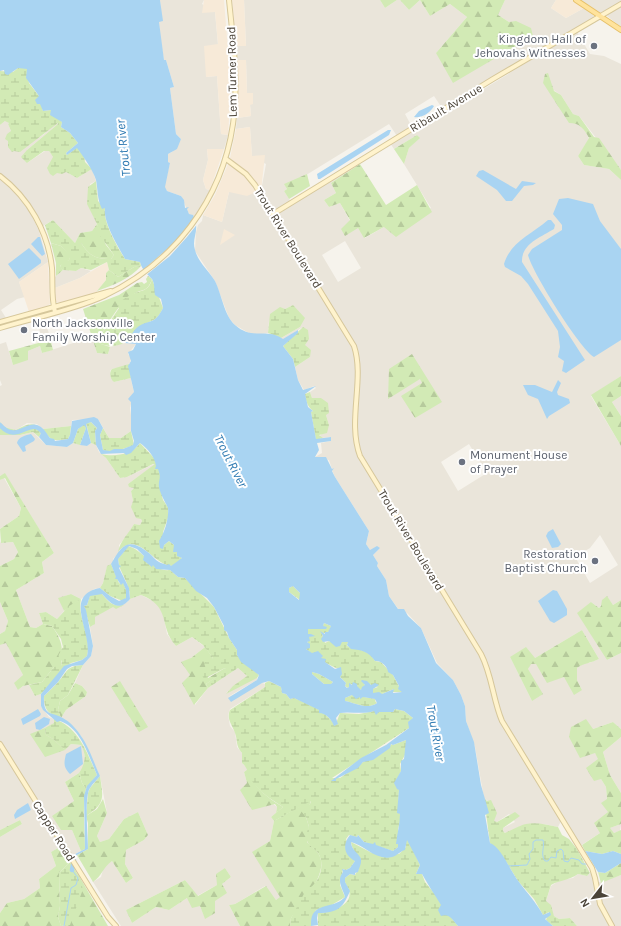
<svg xmlns="http://www.w3.org/2000/svg" width="621" height="926" viewBox="0 0 621 926" font-family="Karla,sans-serif">
<defs>
<pattern id="forest-firs" width="22" height="20" patternUnits="userSpaceOnUse"><rect width="22" height="20" fill="#d2eab5"/><path d="M5 1l3.5 6h-7zM16 11l3.5 6h-7z" fill="#b6ca9c"/></pattern>
<pattern id="wetland-marsh" width="20" height="14" patternUnits="userSpaceOnUse"><rect width="20" height="14" fill="#d2eab5"/><path d="M1 5h8M5 5V1M11 12h8M15 12V8" fill="none" stroke="#b6ca9c"/></pattern>
</defs>
<rect width="100%" height="100%" fill="#f6f3ec"/>
<!-- residential -->
<path fill="#eae5da" fill-rule="evenodd" d="M 160,0 L 204,0 L 202,4 L 215,12 L 218,45 L 206,77 L 217,76 L 221,134 L 228,135 L 224,149 L 207,149 L 208,160 L 203,180 L 206,189 L 210,190 L 205,202 L 194,217 L 189,214 L 181,196 L 167,191 L 164,187 L 170,163 L 168,162 L 168,154 L 172,152 L 181,139 L 176,134 L 170,88 L 174,87 L 166,60 L 164,60 L 160,38 L 159,21 L 162,21 Z
M 244,0 L 380,0 L 385,8 L 397,0 L 400,0 L 409,10 L 420,0 L 430,16 L 450,4 L 467,17 L 436,53 L 509,22 L 498,15 L 505,0 L 556,0 L 551,8 L 566,18 L 584,8 L 594,16 L 592,19 L 442,108 L 434,96 L 405,114 L 412,127 L 397,136 L 389,124 L 298,180 L 285,184 L 287,189 L 284,191 L 291,202 L 274,210 L 261,191 L 266,164 L 252,157 L 250,127 L 236,129 L 237,118 L 251,116 L 250,104 L 253,104 L 247,93 L 246,60 L 236,60 L 236,46 L 246,46 Z
M 580,0 L 621,0 L 621,3 L 600,13 Z
M 621,6 L 621,27 L 607,16 L 609,13 Z
M 577,32 L 590,54 L 604,56 L 621,64 L 621,170 L 579,116 L 573,114 L 561,95 L 543,83 L 577,123 L 585,130 L 589,139 L 578,156 L 584,165 L 609,169 L 621,180 L 621,376 L 591,396 L 621,446 L 621,600 L 613,605 L 607,597 L 599,608 L 591,602 L 607,660 L 621,653 L 621,729 L 613,722 L 593,729 L 595,753 L 599,759 L 601,779 L 606,787 L 608,812 L 600,833 L 580,846 L 507,727 L 500,711 L 489,669 L 362,456 L 356,433 L 358,353 L 277,214 L 358,162 L 360,164 L 331,183 L 336,193 L 324,200 L 329,207 L 340,203 L 350,221 L 358,228 L 365,238 L 384,227 L 431,208 L 404,164 L 409,148 L 419,138 L 417,135 L 394,149 L 390,143 L 441,115 ZM 345,241 L 361,268 L 338,282 L 322,255 ZM 469,444 L 487,473 L 458,491 L 441,462 ZM 600,535 L 618,565 L 590,583 L 575,557 L 590,548 ZM 582,630 L 599,659 L 589,663 L 584,663 L 577,668 L 577,680 L 582,690 L 564,677 L 536,664 L 530,664 L 528,669 L 532,701 L 510,657 L 535,658 Z
M 5,121 L 8,121 L 9,123 L 8,124 L 11,131 L 8,141 L 14,151 L 43,135 L 56,123 L 58,124 L 27,150 L 27,163 L 45,151 L 49,151 L 53,157 L 58,173 L 66,172 L 77,178 L 92,169 L 96,181 L 90,184 L 93,215 L 97,224 L 92,231 L 80,233 L 75,243 L 53,220 L 43,226 L 22,194 L 0,173 L 0,125 Z
M 0,179 L 16,194 L 30,212 L 39,231 L 48,262 L 19,282 L 25,297 L 17,299 L 1,310 L 6,318 L 0,320 Z
M 258,191 L 352,346 L 356,363 L 354,435 L 357,451 L 478,652 L 485,668 L 496,710 L 561,821 L 558,827 L 544,824 L 540,825 L 527,824 L 506,833 L 502,831 L 503,828 L 515,822 L 509,814 L 497,822 L 493,821 L 496,813 L 493,805 L 484,798 L 475,747 L 466,721 L 465,706 L 461,695 L 453,680 L 437,663 L 421,628 L 407,613 L 399,610 L 389,596 L 386,580 L 377,566 L 378,563 L 373,555 L 380,548 L 370,550 L 366,544 L 369,531 L 335,477 L 332,470 L 334,468 L 332,469 L 329,460 L 315,457 L 322,453 L 321,443 L 331,441 L 331,437 L 323,438 L 319,437 L 329,425 L 321,398 L 312,398 L 310,392 L 316,388 L 314,386 L 304,390 L 298,380 L 295,367 L 310,357 L 304,345 L 306,341 L 303,327 L 283,340 L 281,338 L 300,327 L 293,305 L 285,309 L 278,309 L 269,321 L 268,333 L 255,335 L 247,332 L 235,325 L 229,318 L 215,281 L 195,251 L 196,232 L 198,225 L 202,221 L 203,215 L 222,222 L 229,192 Z
M 81,268 L 91,271 L 80,278 L 55,288 L 55,277 L 63,270 L 76,271 Z
M 44,317 L 49,334 L 41,336 L 37,319 Z
M 92,337 L 97,353 L 108,354 L 110,347 L 125,343 L 136,344 L 128,354 L 131,358 L 130,363 L 124,367 L 112,369 L 110,371 L 114,382 L 131,378 L 132,384 L 134,392 L 130,408 L 132,422 L 131,431 L 121,438 L 109,438 L 98,419 L 72,420 L 71,426 L 43,429 L 37,424 L 27,423 L 16,430 L 4,427 L 0,422 L 0,386 L 2,385 L 0,380 L 0,344 L 6,342 L 13,365 L 28,351 L 40,346 L 42,353 Z
M 621,396 L 621,416 L 612,402 Z
M 33,432 L 46,445 L 67,447 L 73,443 L 87,446 L 91,443 L 96,445 L 99,452 L 106,458 L 120,478 L 127,477 L 154,464 L 156,464 L 128,484 L 134,488 L 131,491 L 133,501 L 142,521 L 140,525 L 134,524 L 129,533 L 119,545 L 119,553 L 113,559 L 113,563 L 107,567 L 103,583 L 100,588 L 94,589 L 81,599 L 71,594 L 59,598 L 64,611 L 57,619 L 46,612 L 39,613 L 43,624 L 36,628 L 30,627 L 16,590 L 44,573 L 42,562 L 54,553 L 5,474 L 0,476 L 0,435 L 20,435 Z
M 4,478 L 21,508 L 19,516 L 0,529 L 0,480 Z
M 0,541 L 1,543 L 13,542 L 18,552 L 14,559 L 0,566 Z
M 141,595 L 157,603 L 163,613 L 167,634 L 176,646 L 192,637 L 205,647 L 191,658 L 190,675 L 195,705 L 208,688 L 238,668 L 247,676 L 226,693 L 255,678 L 257,678 L 257,680 L 228,697 L 262,683 L 265,684 L 265,687 L 230,709 L 228,715 L 230,726 L 235,732 L 237,747 L 242,753 L 242,763 L 248,769 L 244,772 L 247,783 L 277,807 L 276,813 L 271,817 L 274,821 L 270,841 L 253,852 L 281,897 L 276,900 L 265,886 L 235,904 L 229,905 L 240,926 L 121,926 L 93,882 L 101,877 L 104,866 L 112,861 L 126,883 L 133,878 L 125,864 L 126,850 L 144,840 L 148,835 L 138,812 L 124,819 L 109,839 L 100,842 L 97,836 L 107,813 L 100,776 L 81,736 L 61,718 L 66,710 L 86,696 L 87,692 L 82,686 L 75,683 L 83,665 L 91,656 L 93,646 L 90,627 L 95,624 L 95,617 L 108,608 L 127,602 L 130,599 ZM 225,868 L 231,877 L 222,884 L 205,918 L 200,906 L 187,898 L 169,910 L 156,907 L 132,923 L 126,910 L 185,880 L 197,896 L 217,885 Z
M 0,602 L 8,621 L 5,631 L 0,634 Z
M 6,642 L 23,675 L 18,690 L 23,686 L 29,685 L 35,696 L 41,694 L 41,706 L 49,717 L 54,719 L 65,750 L 71,744 L 81,745 L 84,749 L 85,764 L 79,773 L 65,782 L 74,801 L 72,830 L 81,851 L 75,854 L 70,855 L 0,741 L 0,645 Z
M 621,737 L 621,793 L 610,775 L 603,752 Z
M 0,747 L 62,846 L 51,852 L 56,866 L 39,879 L 40,888 L 24,899 L 7,903 L 0,913 L 0,837 L 22,824 L 20,820 L 0,830 Z
M 621,824 L 620,831 L 614,833 L 610,830 L 610,828 Z
M 592,872 L 598,904 L 611,926 L 577,926 L 570,918 L 559,919 L 554,916 L 546,901 L 551,886 L 560,880 L 573,878 L 578,874 L 587,876 Z
M 621,875 L 621,926 L 614,926 L 602,907 L 597,883 Z"/>
<!-- commercial -->
<path fill="#f7ead8" d="M 204,0 L 224,0 L 231,89 L 228,135 L 221,134 L 217,76 L 206,77 L 204,46 L 218,44 L 215,12 L 202,13 Z
M 232,0 L 244,0 L 246,46 L 236,46 Z
M 556,0 L 572,0 L 584,8 L 566,18 L 551,8 Z
M 236,60 L 246,60 L 247,93 L 253,93 L 253,104 L 250,105 L 251,116 L 237,118 Z
M 250,127 L 252,156 L 265,155 L 261,191 L 248,174 L 230,158 L 236,129 Z
M 207,149 L 224,149 L 210,190 L 206,189 L 203,180 L 208,160 Z
M 228,164 L 244,173 L 258,191 L 247,196 L 229,192 L 222,222 L 203,215 L 215,195 Z
M 224,229 L 235,235 L 220,245 Z
M 48,262 L 50,304 L 47,306 L 29,312 L 19,282 Z
M 107,262 L 109,270 L 106,273 L 106,280 L 95,294 L 60,303 L 56,302 L 55,288 L 80,278 Z"/>
<!-- forest -->
<path fill="url(#forest-firs)" d="M 380,0 L 397,0 L 385,8 Z
M 400,0 L 420,0 L 409,10 Z
M 420,0 L 505,0 L 498,15 L 509,22 L 516,21 L 531,28 L 533,36 L 453,83 L 436,53 L 467,17 L 450,4 L 430,16 Z
M 548,73 L 554,91 L 561,95 L 573,114 L 579,116 L 594,137 L 599,138 L 621,170 L 621,180 L 609,169 L 584,165 L 578,156 L 589,138 C 584,129 580,123 569,123 L 543,83 L 545,74 Z
M 417,135 L 420,138 L 409,148 L 404,164 L 394,149 Z
M 360,164 L 386,205 L 417,185 L 432,212 L 396,237 L 384,227 L 364,238 L 358,228 L 345,236 L 341,229 L 350,220 L 340,203 L 329,207 L 324,200 L 336,193 L 331,183 Z
M 307,174 L 310,186 L 289,199 L 284,191 L 287,189 L 284,184 Z
M 97,224 L 106,245 L 114,255 L 111,259 C 95,259 90,256 81,243 L 75,243 L 80,233 L 92,231 Z
M 51,243 L 61,246 L 71,255 L 69,260 L 60,266 L 63,270 L 56,276 L 56,263 Z
M 141,266 C 130,279 113,285 97,291 L 106,280 L 106,273 L 109,270 L 118,277 L 134,267 Z
M 148,276 L 152,279 C 147,293 143,288 134,294 C 118,303 109,323 99,338 L 101,344 L 110,347 L 108,354 L 97,353 L 83,309 L 119,295 L 137,283 L 142,282 L 144,284 L 147,282 L 146,279 Z
M 49,334 L 53,350 L 42,353 L 40,346 L 28,351 L 28,360 L 13,365 L 9,351 L 42,342 L 41,336 Z
M 412,354 L 442,402 L 415,418 L 401,396 L 422,383 L 420,379 L 388,399 L 389,369 Z
M 621,376 L 621,396 L 612,402 L 621,416 L 621,446 L 591,395 Z
M 5,473 L 54,553 L 42,562 L 44,573 L 16,590 L 30,627 L 36,628 L 43,624 L 52,626 C 63,642 63,648 61,667 L 54,667 L 42,682 L 23,686 L 18,690 L 14,683 L 23,675 L 6,643 L 0,645 L 0,634 L 5,631 L 8,621 L 0,602 L 0,566 L 14,559 L 18,552 L 13,542 L 1,543 L 0,529 L 19,516 L 21,508 L 5,478 L 0,480 L 0,476 Z
M 71,594 L 81,599 L 64,611 L 58,598 Z
M 607,596 L 613,605 L 621,600 L 621,653 L 607,660 L 577,613 L 591,602 L 599,608 L 601,606 L 602,600 Z
M 582,630 L 599,659 C 591,663 584,663 577,668 L 577,680 L 582,690 L 574,695 L 564,677 L 547,683 L 536,664 L 531,664 L 528,669 L 543,694 L 532,701 L 510,657 L 526,647 L 535,658 Z
M 205,647 L 213,658 L 206,669 L 208,678 L 225,668 L 227,670 L 206,684 L 208,688 L 194,705 L 182,683 L 190,675 L 181,662 L 191,658 Z
M 120,681 L 148,727 L 139,732 L 111,687 Z
M 75,683 L 82,686 L 87,692 L 86,696 L 66,710 L 61,718 L 58,710 L 60,701 L 68,695 Z
M 586,719 L 593,729 L 613,722 L 621,729 L 621,737 L 603,752 L 610,775 L 621,793 L 621,824 L 610,828 L 614,833 L 621,830 L 621,854 L 613,851 L 602,854 L 585,851 L 582,845 L 600,833 L 594,823 L 608,812 L 601,803 L 607,799 L 606,787 L 601,779 L 594,781 L 586,768 L 598,759 L 595,753 L 580,758 L 569,737 L 571,727 Z
M 45,728 L 46,735 L 53,739 L 65,750 L 45,757 L 30,734 Z
M 248,769 C 252,787 268,798 283,807 L 276,813 L 277,807 L 275,804 L 252,810 L 240,790 L 247,783 L 244,772 Z
M 79,773 L 82,783 L 86,789 C 82,807 85,830 85,849 L 81,851 L 72,830 L 61,830 L 52,816 L 74,801 L 65,782 Z
M 103,799 L 107,813 L 97,836 L 100,842 L 109,839 L 124,819 L 138,812 L 148,835 L 144,840 L 126,850 L 125,864 L 133,878 L 126,883 L 112,861 C 103,867 102,876 93,882 L 77,855 L 88,849 L 88,823 L 86,816 L 97,809 Z
M 311,800 L 306,817 L 309,827 L 307,842 C 310,845 315,849 318,853 C 331,872 302,902 291,918 L 290,926 L 240,926 L 229,905 L 235,904 L 266,886 L 276,900 L 280,897 L 252,852 L 270,841 L 274,821 Z
M 20,820 L 22,824 L 0,837 L 0,830 Z
M 58,848 L 70,862 L 59,873 L 60,906 L 58,917 L 61,926 L 0,926 L 0,913 L 7,903 L 24,899 L 40,888 L 39,879 L 56,866 L 51,852 Z
M 621,863 L 621,875 L 601,883 L 598,872 L 605,873 Z
M 225,868 L 231,877 L 222,884 L 227,893 L 215,901 L 215,913 L 205,919 L 200,906 L 192,908 L 187,898 L 169,910 L 156,907 L 132,923 L 126,910 L 185,880 L 198,896 L 217,885 L 216,874 Z
M 75,869 L 108,926 L 65,926 L 78,875 Z"/>
<!-- wetland -->
<path fill="url(#wetland-marsh)" d="M 18,68 L 27,68 L 29,83 L 39,96 L 43,111 L 51,110 L 62,122 L 61,127 L 70,133 L 78,143 L 66,153 L 67,155 L 77,147 L 84,155 L 85,162 L 92,169 L 77,178 L 66,172 L 62,174 L 57,173 L 53,176 L 50,174 L 47,168 L 53,157 L 49,151 L 44,151 L 27,163 L 21,157 L 27,150 L 58,124 L 58,123 L 20,152 L 14,151 L 12,152 L 8,147 L 8,141 L 5,139 L 7,134 L 11,131 L 8,124 L 9,123 L 5,121 L 0,125 L 0,71 L 13,72 Z
M 96,181 L 98,201 L 105,208 C 103,223 117,246 125,259 L 140,262 L 141,266 L 134,267 L 118,277 L 109,270 L 107,262 L 91,270 L 81,268 L 76,271 L 63,270 L 60,267 L 63,262 L 69,260 L 70,255 L 61,246 L 51,243 L 45,225 L 53,220 L 75,243 L 81,243 C 90,256 95,259 111,259 L 114,255 L 101,237 L 97,224 L 87,204 L 88,187 Z
M 152,279 L 163,308 C 156,323 153,318 143,326 C 128,339 122,351 101,344 L 99,338 L 119,308 L 118,303 C 123,300 129,295 135,293 C 144,290 149,290 152,279 Z
M 293,305 L 305,318 L 300,327 L 281,338 L 268,333 L 270,314 L 280,307 L 285,309 Z
M 303,327 L 308,330 L 309,339 L 305,345 L 311,350 L 310,357 L 295,367 L 293,359 L 283,346 Z
M 129,364 L 131,378 L 114,382 C 110,379 109,372 112,369 Z
M 310,392 L 312,398 L 321,398 L 328,403 L 329,413 L 326,415 L 329,425 L 327,433 L 319,435 L 323,438 L 316,440 L 311,412 L 313,411 C 307,406 306,401 305,394 Z
M 0,422 L 4,427 L 16,430 C 26,424 33,421 43,429 L 71,426 L 70,435 L 68,439 C 53,441 52,442 43,429 L 39,437 L 33,432 L 20,435 L 0,435 Z
M 91,422 L 97,428 L 95,431 L 96,445 L 91,443 L 86,423 Z
M 83,425 L 85,425 L 86,428 L 80,445 L 73,443 L 78,429 Z
M 103,428 L 109,438 L 121,438 L 131,431 L 134,445 C 125,448 113,454 103,450 L 100,435 Z
M 140,443 L 155,459 L 162,477 L 159,483 L 163,500 L 168,507 L 168,518 L 163,532 L 164,545 L 169,541 L 174,545 L 175,549 L 182,559 L 172,566 C 152,565 138,529 118,552 C 120,541 129,533 134,524 L 140,525 L 142,521 L 141,519 L 136,518 L 131,507 L 133,501 L 131,491 L 134,488 L 129,487 L 128,484 L 155,464 L 153,464 L 127,477 L 120,478 L 106,458 L 101,454 C 114,457 132,455 140,443 Z
M 128,546 C 145,550 151,572 170,570 L 178,577 L 185,578 L 214,607 L 229,638 L 237,650 L 237,655 L 259,675 L 257,678 L 226,694 L 233,686 L 247,676 L 238,668 L 208,688 L 206,684 L 226,670 L 225,668 L 204,679 L 202,675 L 206,669 L 204,663 L 213,658 L 203,645 L 192,637 L 176,646 C 158,626 172,607 141,595 L 130,599 C 131,584 119,573 118,559 Z
M 111,564 L 119,583 L 121,584 L 123,582 L 126,590 L 126,598 L 123,601 L 110,596 L 100,588 L 103,583 L 107,566 Z
M 293,586 L 300,593 L 300,600 L 289,592 L 289,588 Z
M 97,593 L 102,594 C 109,602 112,607 124,605 L 116,609 L 113,607 L 95,617 L 95,624 L 90,627 L 84,606 L 87,605 L 90,595 Z
M 81,599 C 77,618 92,637 87,656 L 82,660 L 71,663 L 41,694 L 35,696 L 29,685 L 42,682 L 54,667 L 61,666 L 62,661 L 58,656 L 63,647 L 61,639 L 52,626 L 43,624 L 39,613 L 46,612 L 57,619 L 69,606 Z
M 324,623 L 331,626 L 330,631 L 322,634 L 325,643 L 329,641 L 337,645 L 342,642 L 348,642 L 347,646 L 364,651 L 371,655 L 375,661 L 381,662 L 393,675 L 402,692 L 392,692 L 394,689 L 382,694 L 373,693 L 372,689 L 378,687 L 371,685 L 365,681 L 364,681 L 365,686 L 361,690 L 351,684 L 348,688 L 345,686 L 346,683 L 340,677 L 341,669 C 334,669 312,655 306,649 L 309,637 L 312,635 L 308,635 L 308,629 L 322,628 Z
M 83,665 L 68,695 L 60,701 L 58,710 L 61,718 C 48,714 44,710 44,696 C 49,691 54,687 58,682 C 68,671 66,666 83,665 Z
M 312,672 L 319,674 L 333,682 L 331,684 L 324,684 L 312,674 Z
M 269,681 L 281,687 L 282,693 L 286,694 L 290,699 L 294,698 C 309,704 327,711 335,726 L 340,713 L 359,714 L 374,711 L 393,712 L 395,709 L 404,711 L 413,718 L 409,728 L 332,778 L 340,778 L 363,762 L 381,754 L 392,744 L 393,745 L 406,740 L 406,753 L 400,764 L 401,771 L 396,782 L 399,790 L 398,812 L 400,814 L 400,822 L 398,829 L 398,847 L 393,851 L 364,842 L 358,835 L 357,837 L 349,835 L 346,839 L 355,861 L 350,868 L 346,870 L 343,869 L 340,885 L 345,897 L 330,906 L 316,910 L 312,919 L 311,926 L 290,926 L 291,918 L 306,890 C 319,885 326,865 318,853 C 315,849 309,846 307,841 C 305,836 307,831 309,827 L 306,817 L 301,811 L 310,804 L 311,801 L 274,821 L 271,817 L 283,807 C 274,801 262,794 255,785 C 248,777 249,769 242,763 L 242,753 C 235,745 238,741 235,733 C 232,724 226,719 230,710 L 265,687 L 265,683 Z
M 352,695 L 376,699 L 375,701 L 377,703 C 368,710 355,703 345,701 L 345,698 Z
M 54,719 C 79,727 87,753 97,775 L 86,789 L 82,783 L 79,773 C 85,764 87,755 81,745 L 71,744 L 65,750 L 53,739 L 46,735 L 45,728 L 54,723 Z
M 100,776 C 103,797 106,803 86,816 L 88,793 L 90,788 Z
M 484,798 L 487,801 L 491,800 L 497,813 L 494,821 L 497,822 L 515,812 L 520,816 L 503,828 L 503,831 L 505,833 C 509,831 523,824 526,824 C 536,822 548,825 558,827 L 562,835 L 569,839 L 577,849 L 590,873 L 587,876 L 578,874 C 570,880 560,880 551,885 L 546,901 L 551,905 L 554,916 L 559,919 L 570,918 L 577,926 L 553,926 L 546,920 L 549,912 L 543,915 L 534,899 L 518,881 L 507,863 L 490,843 Z
M 408,839 L 420,865 L 416,874 L 422,874 L 425,882 L 439,899 L 445,914 L 450,916 L 458,926 L 318,926 L 318,913 C 328,913 354,906 349,890 C 347,885 344,883 345,878 L 350,874 L 355,875 C 356,872 359,871 359,867 C 360,857 352,851 351,842 L 372,853 L 399,854 L 406,847 L 406,840 Z
M 70,862 L 78,875 L 83,889 L 70,925 L 61,926 L 58,917 L 60,906 L 59,873 Z"/>
<!-- water -->
<path fill="#a9d4f2" fill-rule="evenodd" d="M 0,0 L 160,0 L 163,21 L 159,22 L 164,60 L 166,60 L 174,87 L 170,88 L 176,134 L 181,139 L 177,149 L 168,154 L 168,162 L 170,163 L 165,187 L 167,191 L 181,196 L 184,200 L 185,208 L 189,207 L 187,209 L 189,214 L 193,215 C 201,231 191,237 195,250 C 198,262 209,271 215,281 C 222,295 224,315 235,325 C 253,341 266,327 283,339 L 298,330 L 298,333 L 283,346 L 293,359 L 298,380 L 303,390 L 316,386 L 305,394 L 308,407 L 313,411 L 311,412 L 316,439 L 331,437 L 331,441 L 317,443 L 319,450 L 315,457 L 326,457 L 332,469 L 334,468 L 332,471 L 335,477 L 369,531 L 366,544 L 370,550 L 377,546 L 380,548 L 373,555 L 378,563 L 377,566 L 386,580 L 389,596 L 398,609 L 404,609 L 408,616 L 421,628 L 436,663 L 453,680 L 461,695 L 465,706 L 466,721 L 474,742 L 481,785 L 489,813 L 485,815 L 490,843 C 502,848 510,871 519,882 C 527,893 536,902 543,915 L 550,912 L 551,915 L 545,919 L 553,926 L 458,926 C 453,921 450,913 441,916 L 438,910 L 441,905 C 435,895 428,885 422,874 L 416,874 L 420,865 L 407,840 L 405,850 C 400,851 397,856 392,857 C 376,861 364,845 351,842 C 351,849 357,852 360,857 C 363,861 359,868 358,872 L 355,873 L 355,875 L 350,874 L 345,878 L 345,882 L 350,891 C 343,907 339,913 318,913 L 317,918 L 318,925 L 311,926 C 310,900 332,911 345,897 C 343,889 336,881 343,872 L 342,869 L 346,870 L 350,868 L 355,861 C 344,855 342,845 350,835 L 357,837 L 358,835 L 364,842 L 373,844 L 375,842 L 376,845 L 393,851 L 398,847 L 398,844 L 396,844 C 397,834 400,824 400,814 L 397,813 L 399,790 L 397,789 L 394,783 L 401,771 L 401,761 L 404,759 L 406,740 L 393,745 L 391,744 L 390,748 L 373,760 L 363,762 L 358,768 L 336,779 L 336,781 L 331,781 L 361,758 L 386,745 L 409,728 L 408,722 L 413,718 L 404,711 L 395,709 L 393,712 L 379,712 L 376,715 L 374,711 C 362,715 350,711 340,713 L 336,718 L 338,724 L 334,726 C 332,720 326,713 319,713 L 319,710 L 294,698 L 290,699 L 286,694 L 282,693 L 281,687 L 269,681 L 262,683 L 231,702 L 228,698 L 257,680 L 259,675 L 241,662 L 237,655 L 237,650 L 229,638 L 227,632 L 224,630 L 224,626 L 214,607 L 207,598 L 196,591 L 185,578 L 178,577 L 170,570 L 156,569 L 153,565 L 152,567 L 143,560 L 144,556 L 137,549 L 129,546 L 118,559 L 119,565 L 121,566 L 119,568 L 129,588 L 130,599 C 119,612 111,604 102,594 L 90,596 L 87,605 L 84,606 L 86,610 L 93,646 L 91,656 L 83,665 L 72,666 L 67,669 L 58,682 L 44,696 C 43,719 53,710 66,720 C 71,723 78,731 81,736 C 89,747 94,763 100,776 C 97,780 93,783 90,788 C 84,796 88,837 88,849 L 77,855 L 74,859 L 73,857 L 75,854 L 85,849 L 84,796 L 87,786 L 97,775 C 89,757 81,728 60,721 L 57,722 L 43,710 L 41,706 L 41,694 L 64,666 L 82,660 L 87,656 C 93,633 62,595 100,588 L 110,596 L 119,601 L 126,598 L 126,590 L 123,583 L 121,585 L 117,579 L 115,579 L 116,577 L 111,564 C 122,544 129,537 149,553 C 153,556 155,560 159,562 C 162,564 163,563 167,565 L 169,564 L 171,566 L 182,558 L 177,556 L 177,552 L 173,552 L 174,545 L 169,541 L 164,545 L 163,549 L 160,548 L 159,541 C 165,532 169,518 168,508 C 167,505 160,494 159,487 C 158,479 162,479 158,469 L 155,469 L 156,466 C 155,457 147,448 140,443 L 131,453 L 126,455 L 124,453 L 101,454 L 96,445 L 95,431 L 97,428 L 91,422 L 86,424 L 91,443 L 87,446 L 80,445 L 86,428 L 84,425 L 78,429 L 73,443 L 67,447 L 46,445 L 39,437 L 43,429 L 50,438 L 54,439 L 55,441 L 68,439 L 70,435 L 72,421 L 94,417 L 98,419 L 103,428 L 100,435 L 103,450 L 110,451 L 114,449 L 123,449 L 133,445 L 134,441 L 131,431 L 131,402 L 128,399 L 134,392 L 128,366 L 131,361 L 128,352 L 133,350 L 136,344 L 125,343 C 129,339 134,329 139,326 C 152,319 155,324 163,308 L 161,299 L 155,295 C 154,290 155,284 152,279 C 147,274 142,270 140,262 L 125,259 C 118,246 103,223 105,208 L 102,209 C 97,199 98,190 96,180 C 93,170 83,156 77,148 L 67,155 L 66,153 L 78,143 L 70,133 L 61,127 L 62,122 L 50,115 L 51,110 L 43,111 L 40,104 L 37,104 L 35,100 L 39,96 L 26,78 L 27,69 L 18,68 L 8,75 L 5,74 L 4,70 L 0,71 ZM 293,586 L 300,593 L 299,600 L 289,592 L 289,588 ZM 324,623 L 331,626 L 328,632 L 325,632 L 325,634 L 320,631 L 323,636 L 321,639 L 323,642 L 329,641 L 336,647 L 340,646 L 342,642 L 348,642 L 347,645 L 351,649 C 362,650 369,652 375,661 C 381,660 388,667 388,672 L 393,675 L 399,686 L 398,689 L 402,692 L 393,693 L 394,689 L 382,694 L 379,692 L 373,693 L 373,689 L 379,685 L 375,683 L 371,685 L 367,681 L 362,680 L 361,681 L 365,685 L 362,687 L 361,690 L 357,686 L 357,684 L 353,682 L 352,685 L 349,683 L 349,687 L 347,688 L 345,686 L 346,683 L 340,677 L 342,674 L 341,667 L 335,669 L 325,662 L 326,659 L 321,658 L 323,656 L 318,651 L 312,653 L 306,649 L 310,648 L 310,644 L 307,642 L 310,641 L 309,637 L 315,636 L 311,634 L 308,634 L 308,629 L 326,629 L 327,627 L 323,626 ZM 312,672 L 319,674 L 333,682 L 331,684 L 324,684 L 312,674 ZM 352,695 L 356,699 L 360,697 L 360,699 L 363,697 L 375,699 L 377,703 C 368,710 355,703 345,701 L 345,698 Z
M 432,105 L 434,106 C 431,112 421,119 414,117 L 419,111 Z
M 388,130 L 391,130 L 389,135 L 320,179 L 318,179 L 317,174 Z
M 483,170 L 516,189 L 522,181 L 536,183 L 533,185 L 524,186 L 512,201 L 506,201 L 497,190 L 476,176 L 479,171 Z
M 568,198 L 593,204 L 600,221 L 621,249 L 621,340 L 594,357 C 580,349 532,272 528,255 L 532,249 L 562,230 L 562,225 L 553,214 L 559,199 Z
M 548,220 L 551,220 L 555,225 L 554,229 C 541,237 521,244 522,262 L 585,360 L 566,373 L 562,371 L 564,361 L 558,357 L 560,347 L 558,331 L 528,284 L 521,276 L 505,267 L 504,264 C 511,241 531,235 548,220 Z
M 38,237 L 40,237 L 45,254 L 42,256 L 31,244 Z
M 29,248 L 41,260 L 41,263 L 19,279 L 8,264 Z
M 558,380 L 561,383 L 557,392 L 558,395 L 569,399 L 570,403 L 549,416 L 547,419 L 538,399 L 528,395 L 523,385 L 535,385 L 552,392 Z
M 31,434 L 35,439 L 34,441 L 25,446 L 26,451 L 23,452 L 17,443 C 18,437 26,435 31,434 Z
M 553,529 L 561,544 L 558,547 L 552,548 L 546,536 L 548,532 Z
M 553,590 L 557,591 L 567,609 L 567,615 L 554,623 L 550,621 L 538,601 Z
M 38,709 L 41,714 L 40,716 L 23,725 L 21,719 Z
M 44,717 L 50,719 L 49,724 L 40,730 L 36,729 L 35,723 Z
M 81,746 L 83,764 L 70,774 C 63,767 64,763 66,754 Z
M 28,803 L 31,810 L 15,819 L 14,815 L 17,810 Z
M 585,851 L 602,854 L 613,851 L 621,854 L 621,863 L 605,873 L 598,872 Z"/>
<!-- pier -->
<path fill="#f6f3ec" d="M 196,216 L 199,222 L 187,237 L 170,256 L 145,276 L 142,271 L 174,243 Z"/>
<g fill="none" stroke-linecap="round" stroke-linejoin="round">
<!-- stream -->
<path stroke="#a9d4f2" stroke-width="1" d="M 508,866 L 527,865 L 530,859 L 529,854 L 533,849 L 533,842 L 536,840 L 543,840 C 545,847 540,854 545,861 L 548,861 L 551,857 L 556,858 L 557,851 L 561,849 L 563,851 L 564,861 L 568,862 L 571,858 L 579,860 L 582,864 L 587,864
M 64,926 L 71,888 L 76,885 L 78,878 L 72,870"/>
<!-- river -->
<path stroke="#a9d4f2" stroke-width="4.5" d="M 0,425 C 19,447 30,412 45,435
M 72,870 L 74,860"/>
<defs>
<path id="secondary" d="M 226,159 L 246,174 L 255,185 L 354,346 C 365,379 347,421 360,456 L 481,654 C 492,675 493,700 502,721 L 592,868 L 595,878 L 600,904 L 612,926
M 0,176 C 29,198 48,232 52,268 C 53,283 51,297 55,312
M 273,214 L 493,79 L 621,4
M 0,322 L 111,291
M 0,328 C 33,318 74,310 104,296 C 174,263 222,200 233,124 C 239,84 233,40 229,0
M 0,744 L 108,917 L 116,926"/>
<path id="primary" d="M 576,0 L 621,30"/>
</defs>
<!-- secondary casing -->
<use href="#secondary" stroke="#d6c79b" stroke-width="6"/>
<!-- primary casing -->
<use href="#primary" stroke="#e6c16a" stroke-width="6"/>
<!-- secondary -->
<use href="#secondary" stroke="#fff3cd" stroke-width="4"/>
<!-- primary -->
<use href="#primary" stroke="#ffe39c" stroke-width="4"/>
</g>
<!-- markers -->
<g fill="#6b7280" stroke="#fff" stroke-width="1.5">
<circle cx="594" cy="46" r="4"/>
<circle cx="24" cy="330" r="4"/>
<circle cx="462" cy="462" r="4"/>
<circle cx="595" cy="561" r="4"/>
</g>
<g text-anchor="middle" dominant-baseline="central" stroke-width="4" stroke-linejoin="round" paint-order="stroke">
<!-- worship labels -->
<g font-size="12" fill="#5b616d" stroke="#fff" text-anchor="end">
<text x="586" y="39">Kingdom Hall of<tspan x="586" dy="14">Jehovahs Witnesses</tspan></text>
<text x="32" y="323" text-anchor="start">North Jacksonville<tspan x="32" dy="14">Family Worship Center</tspan></text>
<text x="470" y="455" text-anchor="start">Monument House<tspan x="470" dy="14">of Prayer</tspan></text>
<text x="587" y="554">Restoration<tspan x="587" dy="14">Baptist Church</tspan></text>
</g>
<!-- street labels -->
<g font-size="12" fill="#4b4439" stroke="#fff">
<text transform="translate(232 72) rotate(-91)">Lem Turner Road</text>
<text transform="translate(446 108) rotate(-31)">Ribault Avenue</text>
<text transform="translate(288 238) rotate(58)">Trout River Boulevard</text>
<text transform="translate(411 540) rotate(59)">Trout River Boulevard</text>
<text transform="translate(54 831) rotate(58)">Capper Road</text>
</g>
<!-- water labels -->
<g font-size="13" font-style="italic" fill="#2e7ab2" stroke="#fff">
<text transform="translate(123 148) rotate(-96)">Trout River</text>
<text transform="translate(231 461) rotate(63)">Trout River</text>
<text transform="translate(436 733) rotate(80)">Trout River</text>
</g>
</g>
<!-- north arrow -->
<g transform="translate(593 898) rotate(239)" stroke="#ffffff" stroke-width="3" paint-order="stroke">
<path d="M0-3L7 15L0 10L-7 15Z" fill="#4b4439"/>
<text y="-6" font-size="11" font-weight="bold" text-anchor="middle" fill="#4b4439">N</text>
</g>
</svg>
